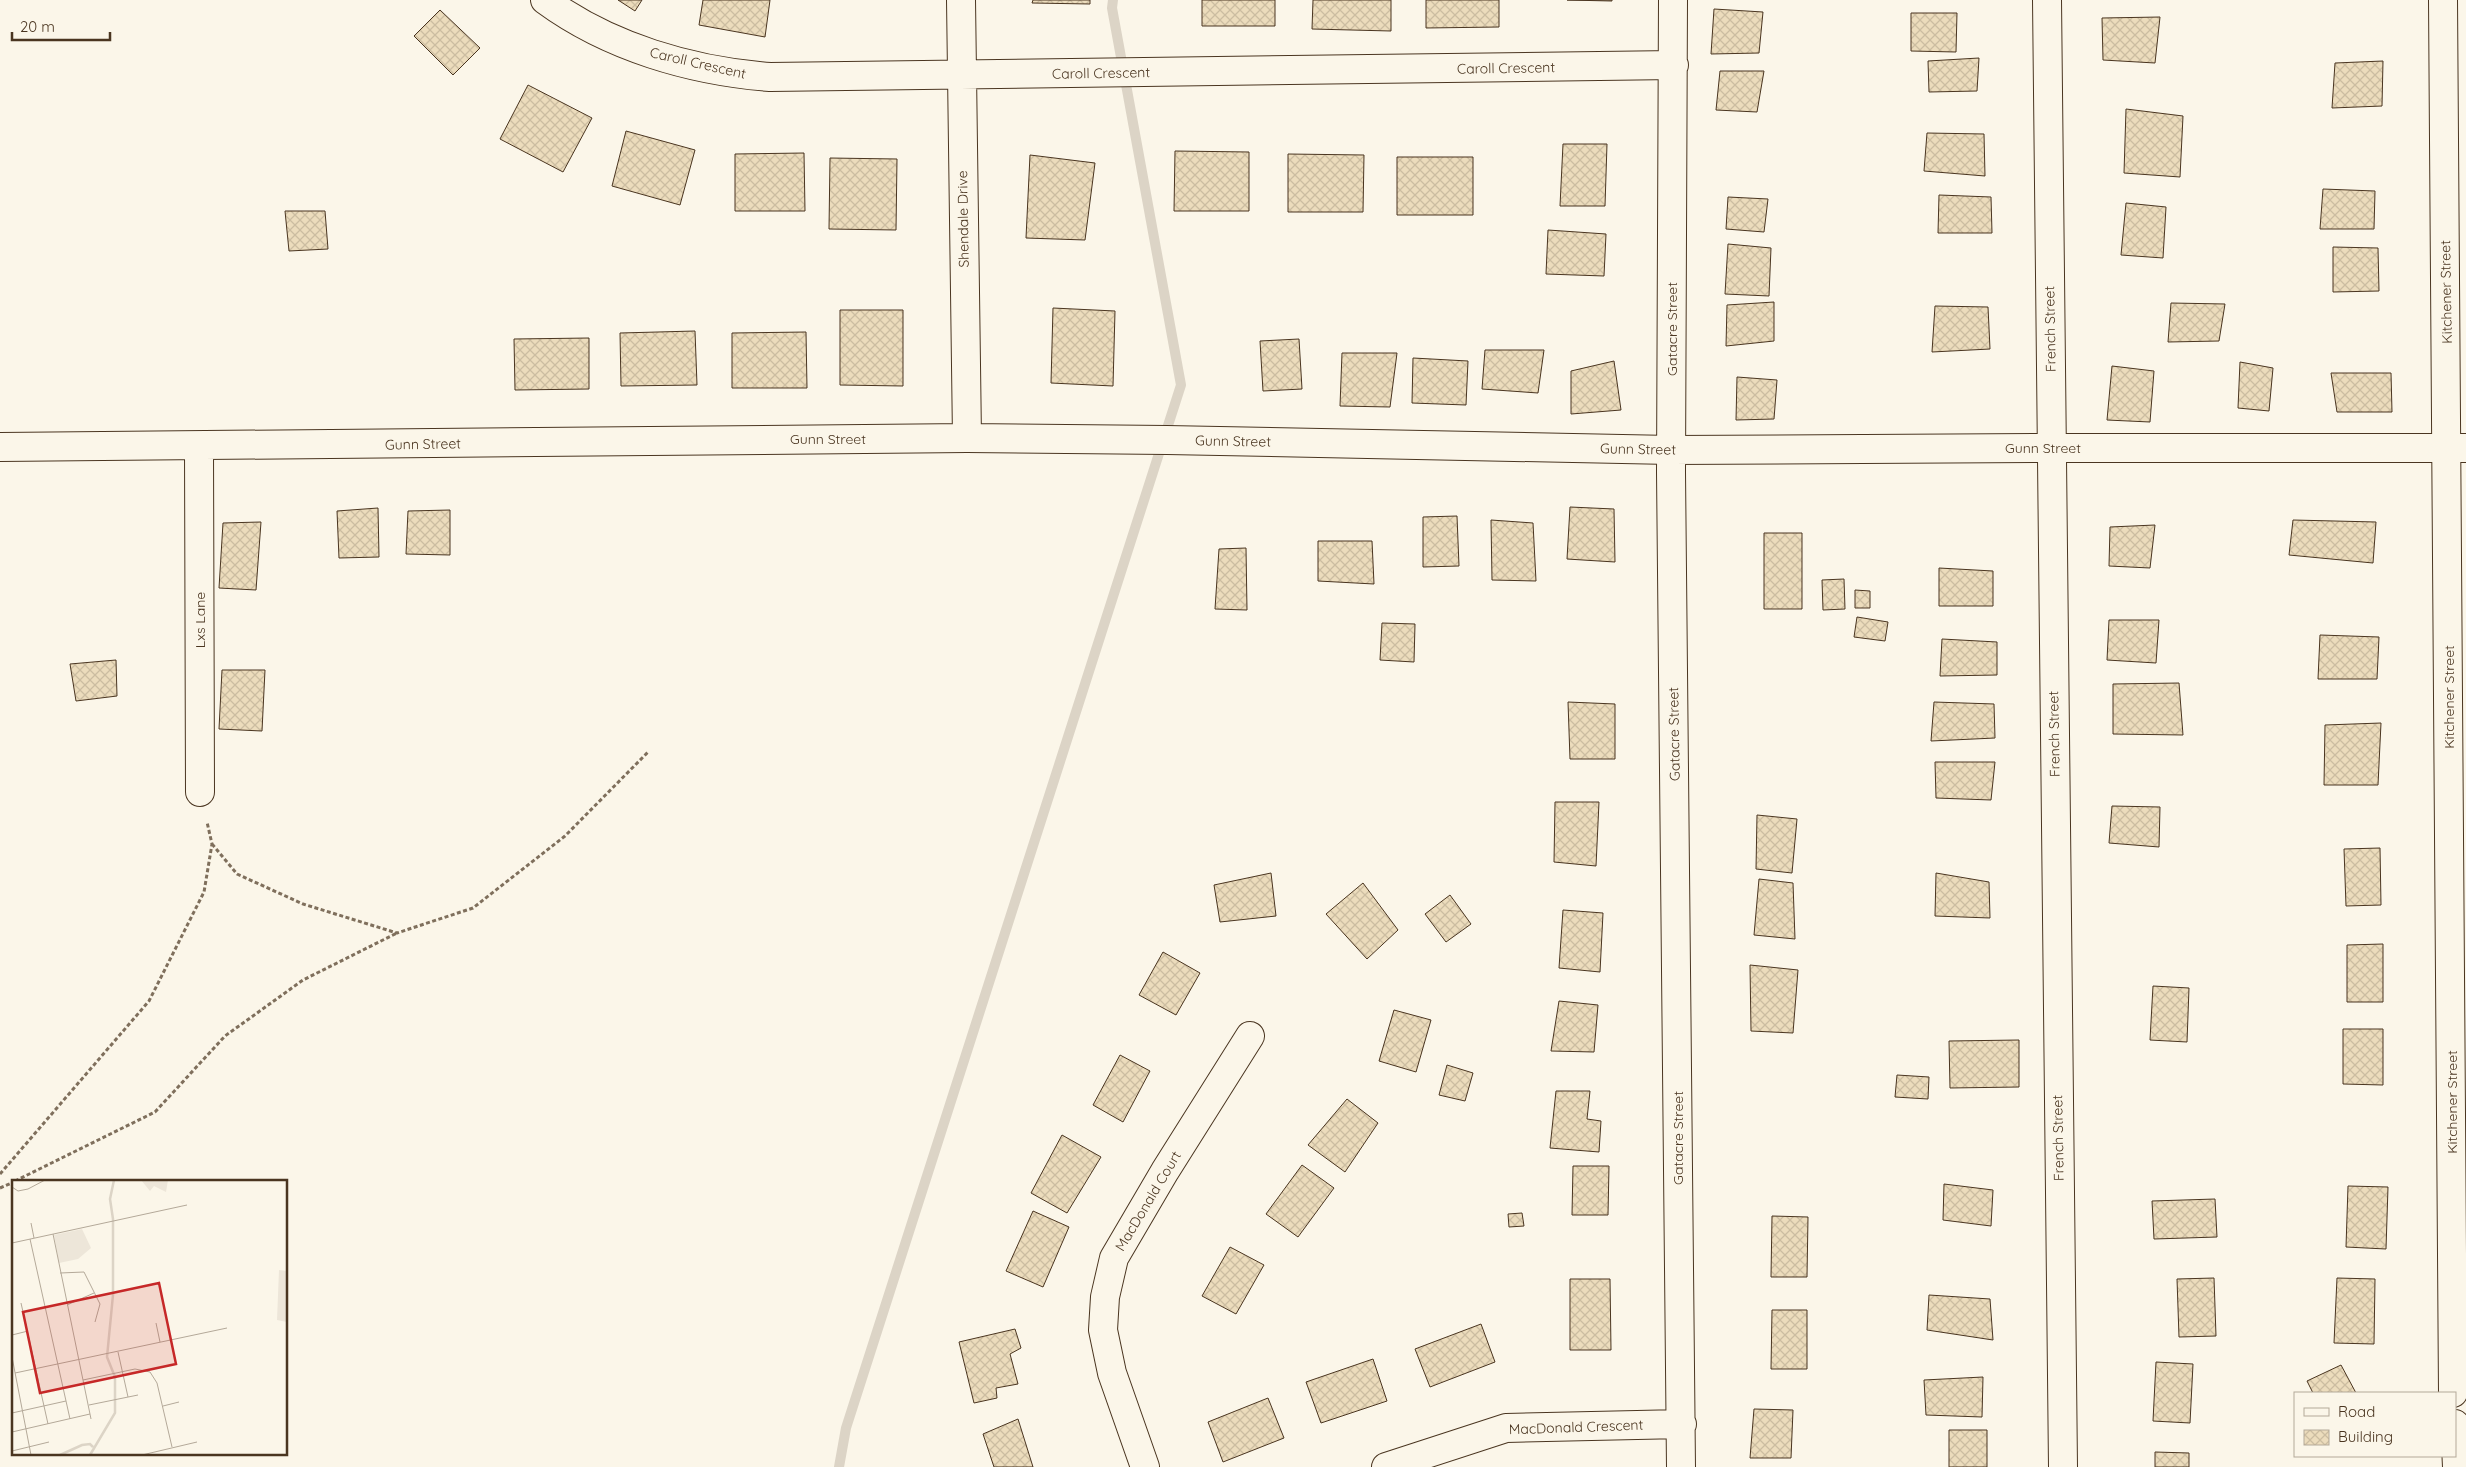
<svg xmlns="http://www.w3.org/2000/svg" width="2466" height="1467" viewBox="0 0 2466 1467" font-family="Quicksand,sans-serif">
<defs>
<pattern id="building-cross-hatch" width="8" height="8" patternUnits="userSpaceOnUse" patternTransform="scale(1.25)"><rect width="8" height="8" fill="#ecdcbc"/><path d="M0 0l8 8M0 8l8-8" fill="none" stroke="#ccbda1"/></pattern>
</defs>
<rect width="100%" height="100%" fill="#fbf6e9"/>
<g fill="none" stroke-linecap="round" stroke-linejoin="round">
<!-- stream -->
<path stroke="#dcd4c6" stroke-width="10" d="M 839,1467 L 846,1428 L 1181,385 L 1112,8 L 1113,0"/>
</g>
<!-- building -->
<path fill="url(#building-cross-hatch)" stroke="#4a3520" d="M 618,0 L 642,0 L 635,11 Z
M 703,0 L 770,0 L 765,37 L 699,25 Z
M 1033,0 L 1090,0 L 1090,4 L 1032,3 Z
M 1202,0 L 1275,0 L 1275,26 L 1202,26 Z
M 1313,0 L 1391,0 L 1391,31 L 1312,29 Z
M 1426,0 L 1499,0 L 1499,27 L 1426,28 Z
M 1567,0 L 1612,0 L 1612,1 Z
M 1714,9 L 1763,12 L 1759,53 L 1711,54 Z
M 440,10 L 480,48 L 453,75 L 414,36 Z
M 1911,13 L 1957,13 L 1956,52 L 1911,51 Z
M 2160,17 L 2155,63 L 2103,60 L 2102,18 Z
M 1979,58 L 1977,91 L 1929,92 L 1928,61 Z
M 2383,61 L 2382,106 L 2332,108 L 2335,63 Z
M 1720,71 L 1764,71 L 1757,112 L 1716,110 Z
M 528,85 L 592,118 L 563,172 L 500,139 Z
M 2126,109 L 2183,116 L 2180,177 L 2124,173 Z
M 626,131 L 695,150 L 680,205 L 612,186 Z
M 1927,133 L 1984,134 L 1985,176 L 1924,171 Z
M 1563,144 L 1607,144 L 1605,206 L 1560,206 Z
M 1175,151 L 1249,152 L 1249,211 L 1174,211 Z
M 804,153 L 805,211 L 735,211 L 735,154 Z
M 1288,154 L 1364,155 L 1363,212 L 1288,212 Z
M 1030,155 L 1095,163 L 1085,240 L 1026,238 Z
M 1397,157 L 1473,157 L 1473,215 L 1397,215 Z
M 830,158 L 897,159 L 896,230 L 829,229 Z
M 2323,189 L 2375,191 L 2374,229 L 2320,229 Z
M 1939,195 L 1991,197 L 1992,233 L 1938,233 Z
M 1728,197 L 1768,199 L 1764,232 L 1726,229 Z
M 2126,203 L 2166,207 L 2163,258 L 2121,255 Z
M 285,211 L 325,211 L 328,249 L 289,251 Z
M 1548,230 L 1606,234 L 1604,276 L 1546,274 Z
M 1728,244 L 1771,248 L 1769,296 L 1725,294 Z
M 2333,247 L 2378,248 L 2379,291 L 2333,292 Z
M 1774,302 L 1774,341 L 1726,346 L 1727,305 Z
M 2171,303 L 2225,304 L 2219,341 L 2168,342 Z
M 1935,306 L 1988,307 L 1990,349 L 1932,352 Z
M 1053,308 L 1115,311 L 1113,386 L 1051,383 Z
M 840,310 L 903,310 L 903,386 L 840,385 Z
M 695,331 L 697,385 L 621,386 L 620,333 Z
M 806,332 L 807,388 L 732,388 L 732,333 Z
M 589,338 L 589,389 L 515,390 L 514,339 Z
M 1299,339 L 1302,389 L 1263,391 L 1260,341 Z
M 1485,350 L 1544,350 L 1538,393 L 1482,389 Z
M 1342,353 L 1397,353 L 1390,407 L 1340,406 Z
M 1413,358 L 1468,361 L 1466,405 L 1412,403 Z
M 1614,361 L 1621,410 L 1571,414 L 1571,371 Z
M 2240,362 L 2273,368 L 2269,411 L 2238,408 Z
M 2112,366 L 2154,371 L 2150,422 L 2107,420 Z
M 2331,373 L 2391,373 L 2392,412 L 2337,412 Z
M 1737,377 L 1777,380 L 1774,419 L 1736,420 Z
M 1570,507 L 1614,509 L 1615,562 L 1567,559 Z
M 378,508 L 379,557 L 339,558 L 337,511 Z
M 450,510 L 450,555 L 406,554 L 408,511 Z
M 1457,516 L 1459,566 L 1423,567 L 1423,517 Z
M 1491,520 L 1533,523 L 1536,581 L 1492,580 Z
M 2293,520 L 2376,522 L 2373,563 L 2289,555 Z
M 261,522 L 256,590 L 219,588 L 223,523 Z
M 2155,525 L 2150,568 L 2109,566 L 2110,527 Z
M 1764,533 L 1802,533 L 1802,609 L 1764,609 Z
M 1318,541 L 1372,541 L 1374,584 L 1318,581 Z
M 1246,548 L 1247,610 L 1215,609 L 1219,549 Z
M 1939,568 L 1993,571 L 1993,606 L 1939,606 Z
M 1844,579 L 1845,609 L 1823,610 L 1822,580 Z
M 1855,590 L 1870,591 L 1870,608 L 1855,608 Z
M 1857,617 L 1888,622 L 1885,641 L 1854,637 Z
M 2109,620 L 2159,620 L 2156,663 L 2107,660 Z
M 1382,623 L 1415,624 L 1414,662 L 1380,660 Z
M 2320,635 L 2379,637 L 2377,679 L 2318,679 Z
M 1942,639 L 1997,642 L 1997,675 L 1940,676 Z
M 116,660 L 117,696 L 76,701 L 70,664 Z
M 222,670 L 265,670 L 262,731 L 219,729 Z
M 2179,683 L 2183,735 L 2113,734 L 2113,684 Z
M 1568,702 L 1615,704 L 1615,759 L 1570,759 Z
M 1934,702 L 1994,704 L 1995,738 L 1931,741 Z
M 2381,723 L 2378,785 L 2324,785 L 2325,725 Z
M 1935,762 L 1995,762 L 1991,800 L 1936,798 Z
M 1555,802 L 1599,802 L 1596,866 L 1554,862 Z
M 2112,806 L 2160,807 L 2159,847 L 2109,843 Z
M 1757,815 L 1797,819 L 1792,873 L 1756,869 Z
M 2380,848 L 2381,905 L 2346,906 L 2344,849 Z
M 1271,873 L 1276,916 L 1220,922 L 1214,885 Z
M 1936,873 L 1989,882 L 1990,918 L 1935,916 Z
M 1759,879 L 1793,883 L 1795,939 L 1754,935 Z
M 1363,883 L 1398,930 L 1367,959 L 1326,914 Z
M 1450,895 L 1471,924 L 1446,942 L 1425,914 Z
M 1563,910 L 1603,913 L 1600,972 L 1559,968 Z
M 2383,944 L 2383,1002 L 2347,1002 L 2347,945 Z
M 1163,952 L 1200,973 L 1176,1015 L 1139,995 Z
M 1750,965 L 1798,970 L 1793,1033 L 1751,1031 Z
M 2153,986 L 2189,988 L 2187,1042 L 2150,1040 Z
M 1559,1001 L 1598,1005 L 1594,1052 L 1551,1051 Z
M 1394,1010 L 1431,1020 L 1416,1072 L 1379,1061 Z
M 2343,1029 L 2383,1029 L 2383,1085 L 2343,1084 Z
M 2019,1040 L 2019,1087 L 1950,1088 L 1949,1041 Z
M 1120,1055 L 1150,1071 L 1123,1122 L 1093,1105 Z
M 1447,1065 L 1473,1073 L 1465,1101 L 1439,1095 Z
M 1897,1075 L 1929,1077 L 1928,1099 L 1895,1097 Z
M 1556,1091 L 1590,1091 L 1587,1119 L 1601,1121 L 1599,1152 L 1550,1148 Z
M 1347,1099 L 1378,1123 L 1345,1172 L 1308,1145 Z
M 1062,1135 L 1101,1157 L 1067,1213 L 1031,1193 Z
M 1302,1165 L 1334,1188 L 1298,1237 L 1266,1214 Z
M 1573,1166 L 1609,1166 L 1608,1215 L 1572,1215 Z
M 1944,1184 L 1993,1190 L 1991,1226 L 1943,1220 Z
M 2348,1186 L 2388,1187 L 2386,1249 L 2346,1247 Z
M 2215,1199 L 2217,1237 L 2154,1239 L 2152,1201 Z
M 1033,1211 L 1069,1227 L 1043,1287 L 1006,1271 Z
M 1522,1213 L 1524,1226 L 1509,1227 L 1508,1214 Z
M 1772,1216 L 1808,1217 L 1807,1277 L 1771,1277 Z
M 1230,1247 L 1264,1265 L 1236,1314 L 1202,1296 Z
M 2214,1278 L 2216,1336 L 2179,1337 L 2177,1279 Z
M 2337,1278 L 2375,1279 L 2374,1344 L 2334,1343 Z
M 1570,1279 L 1610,1279 L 1611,1350 L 1570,1350 Z
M 1929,1295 L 1990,1299 L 1993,1340 L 1927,1330 Z
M 1772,1310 L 1807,1310 L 1807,1369 L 1771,1369 Z
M 1481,1324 L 1495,1362 L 1430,1387 L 1415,1349 Z
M 1015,1329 L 1021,1348 L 1010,1354 L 1018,1384 L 996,1388 L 997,1398 L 974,1403 L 959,1342 Z
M 1373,1359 L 1387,1401 L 1321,1423 L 1306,1382 Z
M 2156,1362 L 2193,1364 L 2190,1423 L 2153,1421 Z
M 2341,1365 L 2356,1393 L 2313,1393 L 2307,1381 Z
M 1983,1377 L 1982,1417 L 1926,1415 L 1924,1380 Z
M 1268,1398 L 1284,1438 L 1223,1462 L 1208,1422 Z
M 1754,1409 L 1793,1410 L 1791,1458 L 1750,1458 Z
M 1018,1419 L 1033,1467 L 994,1467 L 983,1434 Z
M 1949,1430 L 1987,1430 L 1987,1467 L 1949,1467 Z
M 2155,1452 L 2189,1453 L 2189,1467 L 2155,1467 Z"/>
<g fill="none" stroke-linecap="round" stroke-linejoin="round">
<defs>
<path id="street" d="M 545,0 C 609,47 691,71 770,77 L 1674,65
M 961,0 L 967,438
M 1673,0 L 1671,472 L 1681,1467
M 2047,0 L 2063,1467
M 2443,0 L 2453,1393
M 0,447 L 967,438 L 1167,440 L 1671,450 L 2052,448 L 2466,448
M 199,447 L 200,792
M 2455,1424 L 2457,1467
M 1145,1467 L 1112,1373 L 1103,1330 L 1105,1297 L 1114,1258 L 1165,1171 L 1250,1036
M 1386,1467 L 1506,1428 L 1682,1424"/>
</defs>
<!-- street casing -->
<use href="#street" stroke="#4a3520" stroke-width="30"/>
<!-- path -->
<path stroke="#7f6f5c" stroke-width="3" stroke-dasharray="4 2.5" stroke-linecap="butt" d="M 212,844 L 237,874 L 303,904 L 397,933 L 473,908 L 565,836 L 649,751
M 0,1174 L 149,1001 L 204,892 L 212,844 L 207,822
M 15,1181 L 155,1112 L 225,1036 L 303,980 L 397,933
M 0,1188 L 14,1182"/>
<!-- street -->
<use href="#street" stroke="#fbf6e9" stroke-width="28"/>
</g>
<g text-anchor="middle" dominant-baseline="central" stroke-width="4" stroke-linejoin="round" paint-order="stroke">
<!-- street labels -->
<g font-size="14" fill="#4a3520" stroke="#fbf6e9">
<text transform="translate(698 63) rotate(13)">Caroll Crescent</text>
<text transform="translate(1506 68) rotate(-1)">Caroll Crescent</text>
<text transform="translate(1101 73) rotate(-1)">Caroll Crescent</text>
<text transform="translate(963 219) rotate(-91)">Shendale Drive</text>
<text transform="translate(2446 292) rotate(-91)">Kitchener Street</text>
<text transform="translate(1672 329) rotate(-90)">Gatacre Street</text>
<text transform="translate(2050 329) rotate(-91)">French Street</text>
<text x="828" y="439">Gunn Street</text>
<text transform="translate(1233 441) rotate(1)">Gunn Street</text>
<text transform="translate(423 444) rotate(-1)">Gunn Street</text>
<text x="2043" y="448">Gunn Street</text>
<text transform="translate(1638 449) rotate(1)">Gunn Street</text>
<text transform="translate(200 620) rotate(-90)">Lxs Lane</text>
<text transform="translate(2449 697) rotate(-90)">Kitchener Street</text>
<text transform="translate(1674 734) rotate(-91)">Gatacre Street</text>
<text transform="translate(2054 734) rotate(-91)">French Street</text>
<text transform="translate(2452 1102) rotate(-90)">Kitchener Street</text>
<text transform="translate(1678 1138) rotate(-90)">Gatacre Street</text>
<text transform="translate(2058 1138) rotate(-91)">French Street</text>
<text transform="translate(1148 1201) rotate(-59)">MacDonald Court</text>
<text transform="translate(1576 1427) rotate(-2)">MacDonald Crescent</text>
</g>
</g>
<!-- overview -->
<g transform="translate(12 1180)">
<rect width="275" height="275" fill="#fbf6e9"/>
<path d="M 129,0 L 156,0 L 154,12 L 142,6 L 138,11 ZM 267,90 L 275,91 L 275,142 L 265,140 Z" fill="#ede6d9"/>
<path d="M 70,49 L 79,68 L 66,79 L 47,83 L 42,55 Z" fill="#ede6d9"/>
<path fill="none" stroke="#dcd4c6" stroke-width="2.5" d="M 48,275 L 70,265 L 78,264 L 81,267M 78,275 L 103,233 L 103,197 L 95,177 L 101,115 L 101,39 L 98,19 L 102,0"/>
<path fill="none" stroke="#b4a999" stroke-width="1" d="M 0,7 L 6,11 L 16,9 L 33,0M 19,43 L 22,58M 41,54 L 79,239M 18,59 L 58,239M 0,63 L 175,25M 48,93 L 72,92 L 88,124 L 83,142M 9,123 L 36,244M 55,125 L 82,113M 144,143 L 148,162M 0,155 L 16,151M 106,172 L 116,217M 0,177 L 19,275M 3,193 L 215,148M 71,200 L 123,189 L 138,192 L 145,203 L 160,267M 77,225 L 126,215M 151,226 L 167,222M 0,233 L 54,221M 0,252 L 78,234M 0,271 L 37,262M 130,275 L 185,262"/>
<path fill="#c62828" fill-opacity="0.15" stroke="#c62828" stroke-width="2.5" d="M 147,103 L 164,184 L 28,213 L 11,132 Z"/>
<rect width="275" height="275" fill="none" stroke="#4a3520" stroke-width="2.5"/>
</g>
<!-- legend -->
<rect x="2294" y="1392" width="162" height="65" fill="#fbf6e9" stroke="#b4a999"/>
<rect x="2304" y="1408" width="25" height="8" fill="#fbf6e9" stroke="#b4a999"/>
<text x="2338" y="1417" font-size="15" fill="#4a3520">Road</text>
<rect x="2304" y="1430" width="25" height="15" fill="url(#building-cross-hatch)" stroke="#b4a999"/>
<text x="2338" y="1442" font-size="15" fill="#4a3520">Building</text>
<!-- scale -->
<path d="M12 32v8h98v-8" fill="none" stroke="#4a3520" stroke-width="2.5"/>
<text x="20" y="32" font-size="15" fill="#4a3520" stroke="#fbf6e9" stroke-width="4" paint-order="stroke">20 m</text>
</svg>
